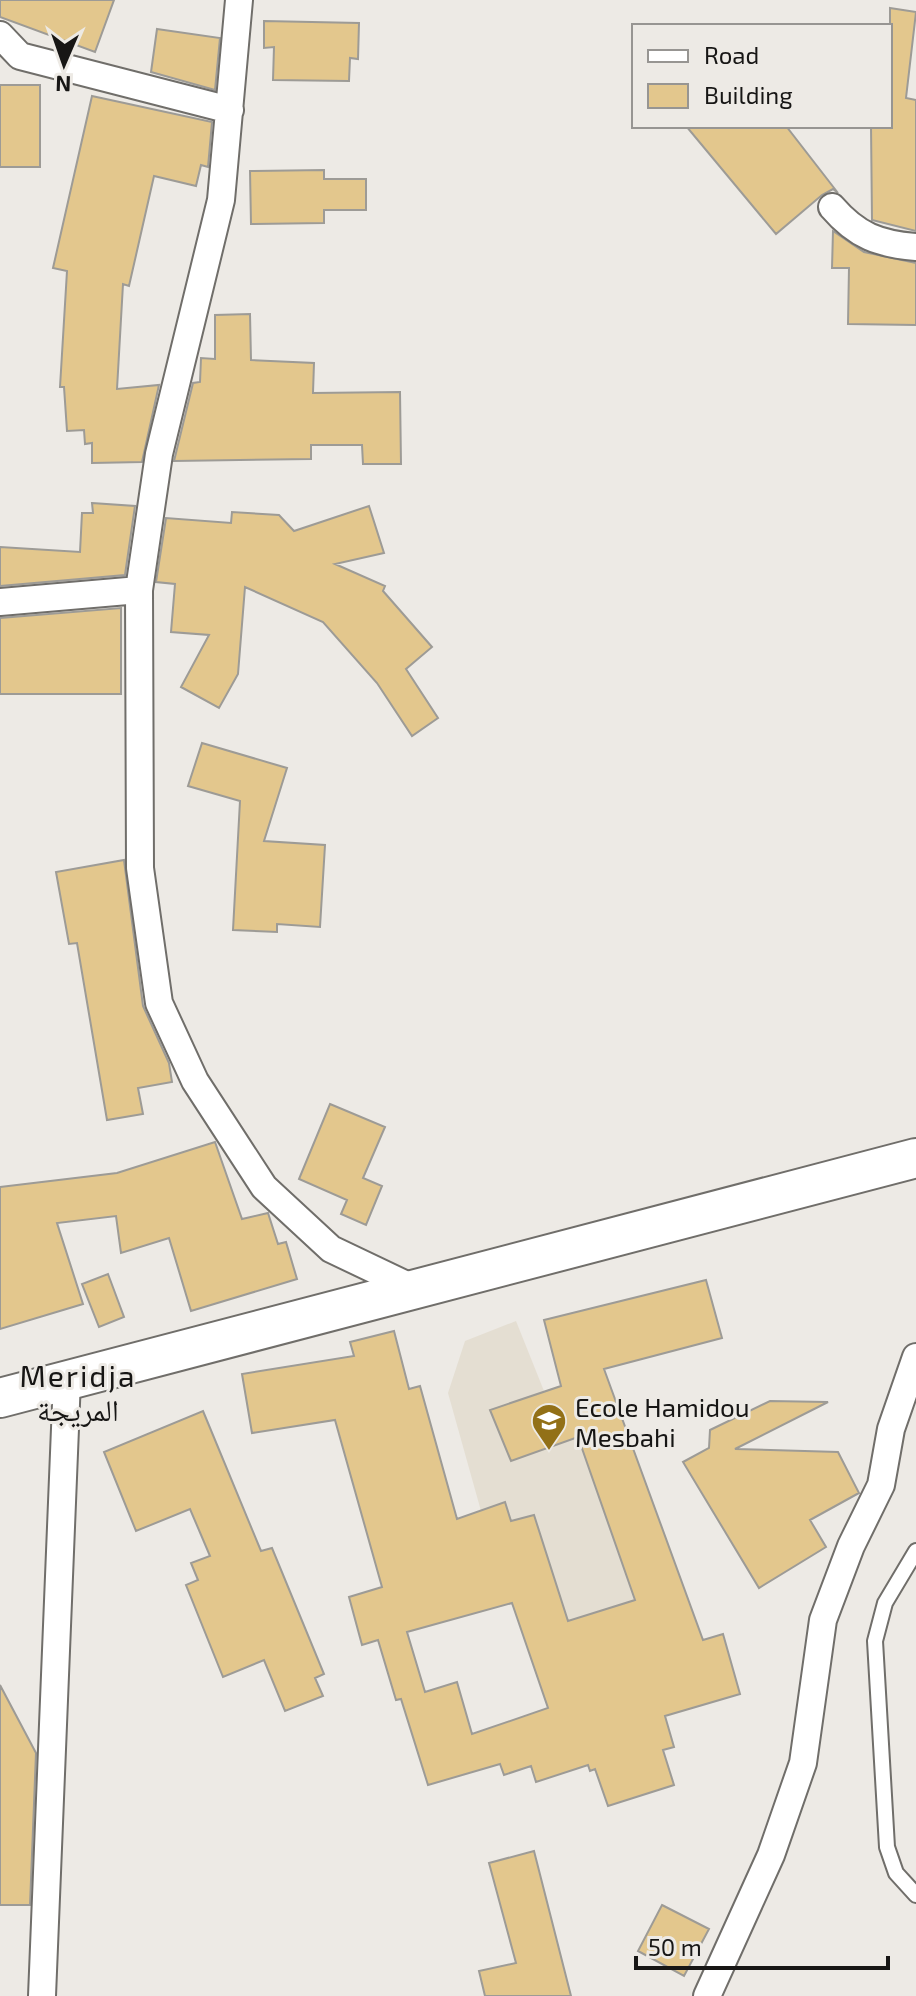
<svg xmlns="http://www.w3.org/2000/svg" width="916" height="1996" viewBox="0 0 916 1996" font-family="'Exo 2','Noto Naskh Arabic',sans-serif">
<rect width="100%" height="100%" fill="#edeae5"/>
<!-- built -->
<path fill="#e4ded2" d="M 516,1321 L 544,1391 L 605,1371 L 700,1631 L 538,1680 L 481,1511 L 448,1393 L 465,1341 Z"/>
<!-- building -->
<path fill="#e3c78d" stroke="#9d9b96" stroke-width="2" fill-rule="evenodd" d="M 0,0 L 114,0 L 95,52 L 0,17 Z
M 890,8 L 916,12 L 906,98 L 916,100 L 916,231 L 872,220 L 871,126 L 890,126 Z
M 264,21 L 359,23 L 358,59 L 350,58 L 349,81 L 273,80 L 274,47 L 264,48 Z
M 157,29 L 220,38 L 215,90 L 151,72 Z
M 0,85 L 40,85 L 40,167 L 0,167 Z
M 92,96 L 212,122 L 208,167 L 201,165 L 196,186 L 154,176 L 129,286 L 123,284 L 117,389 L 159,385 L 142,462 L 92,463 L 92,443 L 85,444 L 84,430 L 67,431 L 64,387 L 60,387 L 67,271 L 53,268 Z
M 686,126 L 786,126 L 838,193 L 833,189 L 822,195 L 776,234 Z
M 324,170 L 324,179 L 366,179 L 366,210 L 324,210 L 324,223 L 251,224 L 250,171 Z
M 833,231 L 864,252 L 916,263 L 916,325 L 848,324 L 849,268 L 832,268 Z
M 250,314 L 251,360 L 314,363 L 313,393 L 400,392 L 401,464 L 363,464 L 362,445 L 311,445 L 311,459 L 174,461 L 193,383 L 200,382 L 201,358 L 215,359 L 215,315 Z
M 92,503 L 135,506 L 125,575 L 0,586 L 0,547 L 80,552 L 82,513 L 93,513 Z
M 369,506 L 384,553 L 335,564 L 385,586 L 383,591 L 432,647 L 406,669 L 438,718 L 412,736 L 377,683 L 323,622 L 245,587 L 238,674 L 219,708 L 181,687 L 209,635 L 171,632 L 175,584 L 156,582 L 166,518 L 231,523 L 232,512 L 279,515 L 294,531 Z
M 121,608 L 121,694 L 0,694 L 0,618 Z
M 202,743 L 287,768 L 264,841 L 325,845 L 320,927 L 277,924 L 277,932 L 233,930 L 240,801 L 188,786 Z
M 124,860 L 143,1006 L 169,1063 L 172,1082 L 138,1088 L 143,1114 L 107,1120 L 77,943 L 69,944 L 56,872 Z
M 330,1104 L 385,1127 L 363,1178 L 382,1186 L 366,1225 L 341,1214 L 347,1200 L 299,1179 Z
M 215,1142 L 242,1219 L 268,1213 L 278,1244 L 286,1242 L 297,1279 L 191,1311 L 169,1238 L 121,1253 L 116,1216 L 57,1223 L 83,1304 L 0,1329 L 0,1187 L 117,1173 Z
M 108,1274 L 124,1317 L 99,1327 L 82,1284 Z
M 706,1280 L 722,1338 L 604,1369 L 703,1640 L 723,1634 L 740,1694 L 665,1716 L 674,1747 L 663,1750 L 674,1785 L 608,1806 L 595,1769 L 590,1771 L 588,1765 L 536,1782 L 531,1766 L 504,1775 L 500,1764 L 428,1785 L 401,1699 L 396,1700 L 378,1640 L 362,1645 L 349,1597 L 382,1587 L 335,1420 L 252,1433 L 242,1374 L 354,1356 L 350,1342 L 394,1331 L 409,1389 L 420,1386 L 457,1519 L 505,1502 L 511,1521 L 534,1515 L 568,1621 L 635,1600 L 578,1437 L 511,1461 L 490,1410 L 561,1386 L 544,1320 ZM 512,1603 L 548,1708 L 472,1734 L 457,1682 L 425,1692 L 407,1632 Z
M 770,1401 L 828,1402 L 735,1449 L 838,1452 L 859,1493 L 810,1520 L 826,1547 L 759,1588 L 683,1462 L 709,1448 L 710,1430 Z
M 203,1411 L 261,1551 L 272,1548 L 324,1674 L 315,1678 L 323,1696 L 285,1711 L 264,1660 L 223,1677 L 186,1585 L 198,1580 L 191,1563 L 210,1556 L 190,1509 L 136,1531 L 104,1452 Z
M 0,1685 L 36,1753 L 30,1905 L 0,1905 Z
M 534,1851 L 571,1996 L 485,1996 L 479,1971 L 516,1963 L 489,1863 Z
M 662,1905 L 709,1929 L 684,1976 L 638,1951 Z"/>
<g fill="none" stroke-linecap="round" stroke-linejoin="round">
<defs>
<path id="lane" d="M 916,1551 L 885,1603 L 875,1641 L 887,1847 L 896,1873 L 916,1895"/>
<path id="street" d="M 239,0 L 221,200 L 159,454 L 139,590 L 140,868 L 159,1003 L 195,1081 L 264,1187 L 331,1249 L 417,1290
M 0,35 L 20,56 L 230,110
M 832,207 C 857,236 879,244 916,247
M 0,602 L 139,590
M 42,1996 L 67,1379
M 707,1996 L 771,1855 L 803,1763 L 823,1620 L 851,1546 L 881,1485 L 891,1429 L 916,1357"/>
<path id="secondary" d="M 0,1398 L 916,1158"/>
</defs>
<!-- lane casing -->
<use href="#lane" stroke="#706e6a" stroke-width="18"/>
<!-- street casing -->
<use href="#street" stroke="#706e6a" stroke-width="30"/>
<!-- secondary casing -->
<use href="#secondary" stroke="#706e6a" stroke-width="42"/>
<!-- lane -->
<use href="#lane" stroke="#fff" stroke-width="14"/>
<!-- street -->
<use href="#street" stroke="#fff" stroke-width="26"/>
<!-- secondary -->
<use href="#secondary" stroke="#fff" stroke-width="38"/>
</g>
<!-- icons -->
<defs>
<symbol id="school-pin" viewBox="-11 -11 22 30"><path d="M0 17L-7.5 6A9.5 9.5 0 1 1 7.5 6Z" fill="#927017" stroke="#edeae5"/><path d="M0-5L7-2L0 1L-7-2ZM-4 1L0 2.5L4 1V4Q0 6-4 4Z" fill="#fff"/></symbol>
</defs>
<g fill-rule="evenodd">
<use href="#school-pin" x="529" y="1401" width="40" height="54"/>
</g>
<g text-anchor="middle" dominant-baseline="central" stroke-width="6" stroke-linejoin="round" paint-order="stroke">
<!-- poi labels -->
<g font-size="26" fill="#171615" stroke="#edeae5" text-anchor="start">
<text x="575" y="1406">Ecole Hamidou<tspan x="575" dy="30">Mesbahi</tspan></text>
</g>
<!-- quarter labels -->
<g font-size="30" letter-spacing="2" fill="#171615" stroke="#edeae5">
<text x="78" y="1375">Meridja<tspan x="78" dy="34">المريجة</tspan></text>
</g>
</g>
<!-- legend -->
<rect x="632" y="24" width="260" height="104" fill="#edeae5" stroke="#979592" stroke-width="2"/>
<rect x="648" y="50" width="40" height="12" fill="#ffffff" stroke="#979592" stroke-width="2"/>
<text x="704" y="64" font-size="24" fill="#171615">Road</text>
<rect x="648" y="84" width="40" height="24" fill="#e3c78d" stroke="#979592" stroke-width="2"/>
<text x="704" y="104" font-size="24" fill="#171615">Building</text>
<!-- north arrow -->
<g transform="translate(64 64) rotate(182)" stroke="#edeae5" stroke-width="6" paint-order="stroke">
<path d="M0-6L14 30L0 20L-14 30Z" fill="#171615"/>
<text y="-12" font-size="22" font-weight="bold" text-anchor="middle" fill="#171615">N</text>
</g>
<!-- scale -->
<path d="M636 1956v12h252v-12" fill="none" stroke="#171615" stroke-width="4"/>
<text x="648" y="1956" font-size="24" fill="#171615" stroke="#edeae5" stroke-width="6" paint-order="stroke">50 m</text>
</svg>
